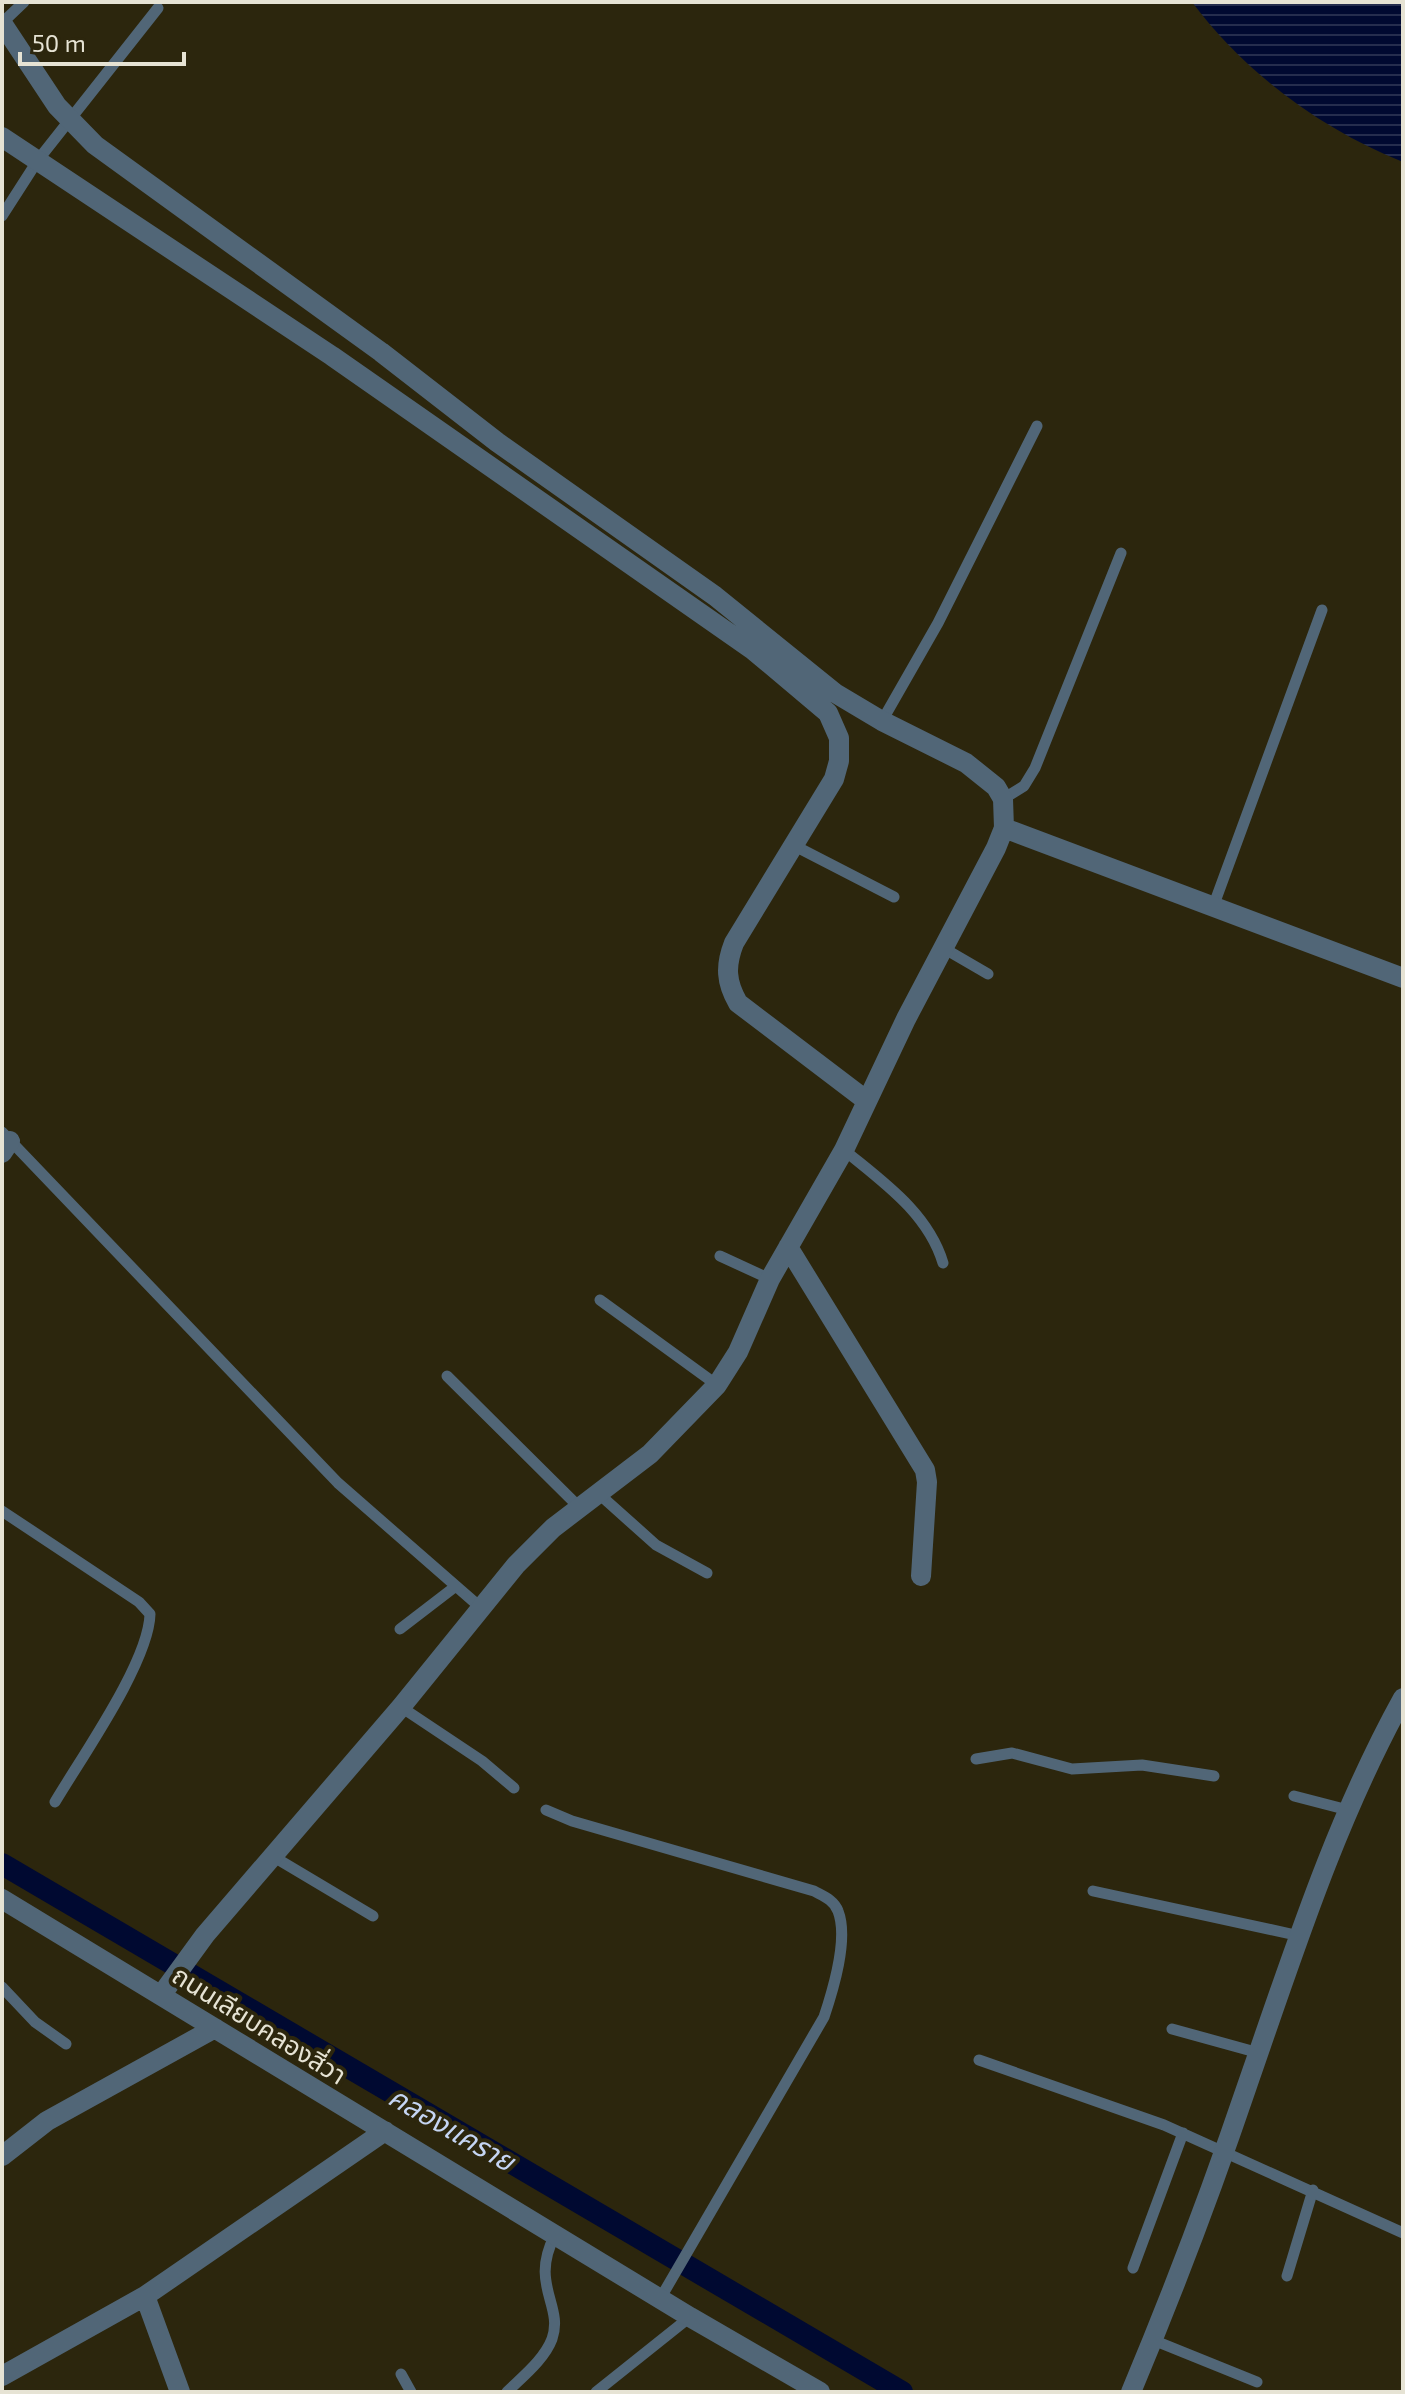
<svg xmlns="http://www.w3.org/2000/svg" width="1405" height="2394" viewBox="0 0 1405 2394" font-family="'Exo 2','Noto Sans Thai',sans-serif">
<defs>
<pattern id="water-rules" width="6" height="5" patternUnits="userSpaceOnUse" patternTransform="scale(2)"><rect width="6" height="5" fill="#000931"/><path d="M0 2.5h6" fill="none" stroke="#252d4e"/></pattern>
</defs>
<rect width="100%" height="100%" fill="#2c260d"/>
<!-- water -->
<path fill="url(#water-rules)" d="M 1192,2 L 1403,2 L 1403,162 C 1321,129 1245,73 1192,2 Z"/>
<g fill="none" stroke-linecap="round" stroke-linejoin="round">
<!-- canal -->
<path stroke="#000931" stroke-width="22" d="M 2,1864 L 902,2392"/>
<!-- service -->
<path stroke="#516677" stroke-width="11" d="M 2,23 L 24,2
M 2,216 L 38,160 L 158,8
M 882,721 L 938,623 L 1037,426
M 1003,799 L 1024,786 L 1035,768 L 1121,553
M 793,845 L 894,897
M 1213,907 L 1322,610
M 945,949 L 988,974
M 2,1132 L 338,1483 L 480,1607
M 844,1150 C 883,1182 928,1213 943,1263
M 720,1256 L 770,1279
M 600,1300 L 717,1385
M 447,1376 L 580,1508
M 599,1494 L 656,1545 L 707,1573
M 2,1511 L 139,1602 L 150,1614 C 149,1662 81,1758 55,1802
M 400,1629 L 456,1586
M 401,1707 L 482,1761 L 514,1788
M 976,1759 L 1012,1753 L 1072,1769 L 1142,1765 L 1214,1776
M 1294,1796 L 1348,1810
M 546,1810 L 572,1821 L 814,1891 C 823,1896 834,1900 838,1911 C 849,1939 833,1990 824,2017 L 660,2299
M 274,1857 L 373,1916
M 1093,1891 L 1300,1936
M 2,1987 L 35,2022 L 66,2044
M 1172,2029 L 1259,2053
M 979,2060 L 1164,2125 L 1403,2233
M 1133,2268 L 1183,2133
M 1287,2276 L 1313,2190
M 1153,2340 L 1257,2382
M 401,2374 L 411,2392
M 507,2392 C 522,2377 544,2360 552,2339 C 564,2305 529,2285 555,2235
M 596,2392 L 690,2317"/>
<!-- minor -->
<path stroke="#516677" stroke-width="20" d="M 2,23 L 57,106 L 95,145 L 381,352 L 497,442 L 715,596 L 835,693 L 882,721 L 966,763 L 996,787 L 1003,799 L 1004,828 L 996,848 L 906,1019 L 844,1150 L 770,1279 L 738,1352 L 717,1385 L 650,1454 L 553,1528 L 516,1565 L 401,1707 L 205,1935 L 162,1994
M 2,137 L 332,356 L 753,650 L 828,713 L 839,738 L 839,761 L 834,779 L 734,943 C 725,966 726,982 738,1003 L 867,1101
M 1004,828 L 1403,978
M 2,1153 L 10,1141
M 788,1247 L 925,1470 L 927,1482 L 921,1576
M 2,1899 L 690,2317 L 820,2392
M 2,2156 L 47,2121 L 215,2028
M 145,2296 L 180,2392
M 2,2376 L 145,2296 L 385,2131
M 1131,2392 C 1173,2292 1212,2189 1247,2086 C 1293,1954 1335,1821 1403,1698"/>
</g>
<g text-anchor="middle" dominant-baseline="central" stroke-width="8" stroke-linejoin="round" paint-order="stroke">
<!-- street labels -->
<g font-size="26" fill="#e6e3d4" stroke="#2c260d">
<text transform="translate(260 2024) rotate(32)">ถนนเลียบคลองสี่วา</text>
</g>
<!-- water labels -->
<g font-size="28" font-style="italic" fill="#c5d5f3" stroke="#2c260d">
<text transform="translate(452 2128) rotate(30)">คลองเเคราย</text>
</g>
</g>
<!-- border -->
<rect width="1405" height="2394" fill="none" stroke="#e6e3d4" stroke-width="8"/>
<!-- scale -->
<path d="M20 52v12h164v-12" fill="none" stroke="#e6e3d4" stroke-width="4"/>
<text x="32" y="52" font-size="24" fill="#e6e3d4" stroke="#2c260d" stroke-width="6" paint-order="stroke">50 m</text>
</svg>
